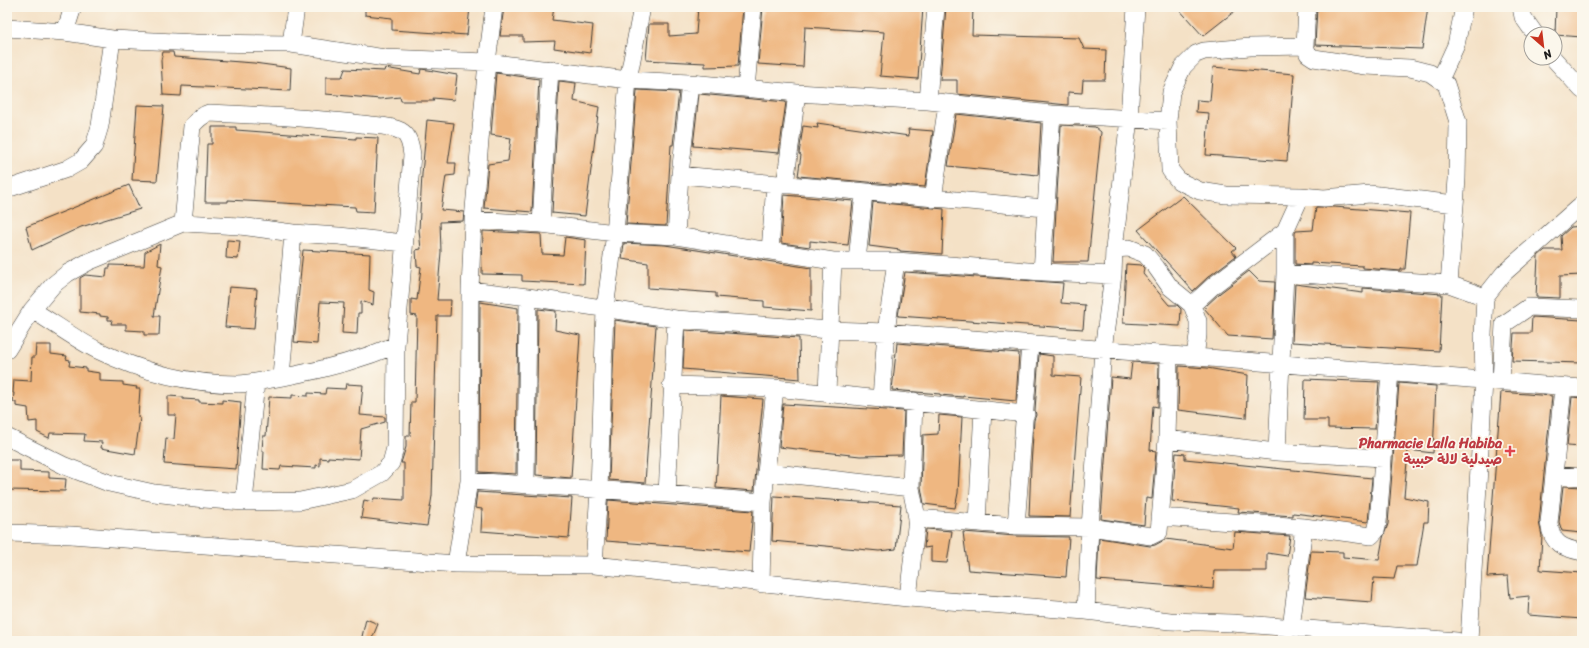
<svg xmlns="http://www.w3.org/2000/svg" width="1589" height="648" viewBox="0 0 1589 648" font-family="Sriracha,'Playpen Sans Arabic',sans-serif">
<rect width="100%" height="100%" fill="#fbf7ec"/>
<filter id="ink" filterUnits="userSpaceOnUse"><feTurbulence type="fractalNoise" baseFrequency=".025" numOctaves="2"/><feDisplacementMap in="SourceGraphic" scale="8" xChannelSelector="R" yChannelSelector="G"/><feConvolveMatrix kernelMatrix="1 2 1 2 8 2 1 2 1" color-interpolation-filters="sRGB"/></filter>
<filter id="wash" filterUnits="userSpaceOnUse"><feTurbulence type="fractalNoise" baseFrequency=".012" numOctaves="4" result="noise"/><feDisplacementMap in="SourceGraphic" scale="16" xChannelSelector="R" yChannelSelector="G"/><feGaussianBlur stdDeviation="0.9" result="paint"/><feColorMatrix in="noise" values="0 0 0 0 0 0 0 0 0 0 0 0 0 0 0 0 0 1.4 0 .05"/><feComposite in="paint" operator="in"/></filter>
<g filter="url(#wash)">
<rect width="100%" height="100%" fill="#f4e1c6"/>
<g id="blocks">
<!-- building -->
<path fill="#efb781" d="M 365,7 L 470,7 L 467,35 L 392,30 L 392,18 L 365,15 Z
M 504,7 L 554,7 L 552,20 L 593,25 L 590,53 L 554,48 L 555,41 L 523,42 L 523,36 L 500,36 Z
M 698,7 L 743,7 L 738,66 L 705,67 L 705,63 L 646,60 L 649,24 L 669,24 L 669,36 L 696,34 Z
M 763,7 L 923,7 L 918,79 L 880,76 L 884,32 L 805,27 L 803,67 L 758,64 Z
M 946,7 L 973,7 L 972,35 L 1079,38 L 1084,49 L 1106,50 L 1105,80 L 1083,80 L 1082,93 L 1068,92 L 1068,105 L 957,94 L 957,80 L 940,80 Z
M 1177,7 L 1240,7 L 1203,36 Z
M 1317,7 L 1428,7 L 1422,49 L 1315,45 Z
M 1556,7 L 1582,7 L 1582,37 L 1555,35 Z
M 163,52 L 173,52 L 174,57 L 254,63 L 291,68 L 290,91 L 182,86 L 181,96 L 163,95 L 161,60 Z
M 1213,67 L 1294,74 L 1287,161 L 1206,155 L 1209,113 L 1196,112 L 1197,100 L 1210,101 Z
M 385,68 L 420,74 L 421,69 L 428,70 L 457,75 L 454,100 L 433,98 L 434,101 L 401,101 L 400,97 L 380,99 L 326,94 L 326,77 L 342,77 L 345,69 L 384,71 Z
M 496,73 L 539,79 L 532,212 L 484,208 L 488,164 L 508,161 L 511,138 L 491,135 Z
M 559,81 L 576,83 L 574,101 L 599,107 L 585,216 L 552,213 Z
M 637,90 L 679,92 L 673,145 L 671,145 L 666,226 L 626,224 Z
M 699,94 L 786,102 L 779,153 L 693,146 Z
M 137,105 L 164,106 L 157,181 L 132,180 Z
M 956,114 L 1041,123 L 1038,175 L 948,166 Z
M 427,120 L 454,123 L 448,163 L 456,163 L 455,175 L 446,176 L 441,210 L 464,212 L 463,221 L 440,222 L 441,252 L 437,300 L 451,300 L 450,316 L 437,316 L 432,496 L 427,526 L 361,518 L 364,500 L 373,502 L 374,498 L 404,500 L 404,463 L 401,463 L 406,447 L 406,436 L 410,436 L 411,402 L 415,402 L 417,316 L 411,315 L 411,299 L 417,300 L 421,267 L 417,266 L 416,250 L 421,249 L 419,230 L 422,174 Z
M 817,123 L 909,136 L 908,129 L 933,131 L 925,187 L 798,176 L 801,155 L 799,154 L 803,126 L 818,128 Z
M 1061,125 L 1095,127 L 1101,132 L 1088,262 L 1053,262 Z
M 212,127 L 236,127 L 236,130 L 356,139 L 356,137 L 378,138 L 374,212 L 356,211 L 355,207 L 228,200 L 228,202 L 205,202 L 207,144 L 212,144 Z
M 129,185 L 140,209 L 81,227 L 32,250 L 26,227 Z
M 784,195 L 853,201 L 848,245 L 810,241 L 810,247 L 781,243 Z
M 1183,196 L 1236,248 L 1232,251 L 1236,256 L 1208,277 L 1193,291 L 1138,230 Z
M 873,202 L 944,209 L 942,254 L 900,251 L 900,250 L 869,246 Z
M 1316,207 L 1334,207 L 1410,213 L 1405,269 L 1401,269 L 1401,271 L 1363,268 L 1363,266 L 1311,263 L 1311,265 L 1295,264 L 1295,233 L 1296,231 L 1313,230 Z
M 1582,226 L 1582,275 L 1560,276 L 1560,298 L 1536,297 L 1538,256 L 1545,250 L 1562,250 L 1561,236 L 1571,227 Z
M 483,231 L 541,234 L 542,254 L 563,255 L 565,237 L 586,240 L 584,284 L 522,281 L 522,275 L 482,274 Z
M 227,240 L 240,241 L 238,259 L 226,258 Z
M 624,243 L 665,245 L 811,268 L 811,311 L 764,307 L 764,301 L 716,297 L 716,293 L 648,288 L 648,263 L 622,259 Z
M 160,244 L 158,265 L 162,266 L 154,316 L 160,316 L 159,335 L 144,335 L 144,331 L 126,330 L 126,324 L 111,324 L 112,320 L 108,320 L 108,317 L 100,316 L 100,314 L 80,312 L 80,278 L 85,275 L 106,277 L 107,268 L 110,268 L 110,265 L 144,266 L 145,252 Z
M 303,250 L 370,254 L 369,290 L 374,292 L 373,305 L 361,301 L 361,313 L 358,313 L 357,334 L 342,333 L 344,303 L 320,302 L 317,344 L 294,342 Z
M 1126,264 L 1141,265 L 1144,268 L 1143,274 L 1169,305 L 1177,305 L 1181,309 L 1180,326 L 1123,323 Z
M 1249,271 L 1259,281 L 1275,282 L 1272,339 L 1228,336 L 1204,308 L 1207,307 L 1206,306 L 1220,293 Z
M 905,272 L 1063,283 L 1061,303 L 1085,305 L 1083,329 L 898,316 Z
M 1295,284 L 1363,293 L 1363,288 L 1442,294 L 1439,351 L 1292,342 Z
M 229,287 L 257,289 L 254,329 L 225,327 Z
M 480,302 L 518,308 L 516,474 L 479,472 Z
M 538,309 L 556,311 L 555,330 L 580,335 L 571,478 L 536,475 Z
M 1532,317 L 1582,320 L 1582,363 L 1512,361 L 1514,333 L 1531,333 Z
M 615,320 L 656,326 L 645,483 L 609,480 Z
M 685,330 L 799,338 L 800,379 L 683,369 Z
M 897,343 L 1019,353 L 1016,401 L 963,396 L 963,397 L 940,395 L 940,394 L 892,390 Z
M 36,345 L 51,345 L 51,354 L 67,356 L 66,359 L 70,360 L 69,366 L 86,368 L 86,371 L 100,373 L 100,381 L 123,382 L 123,385 L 137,387 L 136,389 L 140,389 L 138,417 L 140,418 L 135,454 L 101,448 L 102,442 L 84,441 L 85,434 L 50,433 L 49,438 L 37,432 L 37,421 L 29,422 L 28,408 L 16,406 L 16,402 L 13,402 L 14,393 L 13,393 L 14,380 L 31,381 L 32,357 L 35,357 Z
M 1039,354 L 1053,356 L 1053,375 L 1081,377 L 1070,517 L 1029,516 L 1031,466 L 1034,420 L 1036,415 L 1035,410 Z
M 1132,362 L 1159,364 L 1158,407 L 1153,406 L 1150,450 L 1156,451 L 1152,499 L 1146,498 L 1144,525 L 1101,519 L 1111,377 L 1130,379 Z
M 1179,366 L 1207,368 L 1248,375 L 1246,418 L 1178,410 Z
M 1305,379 L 1379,382 L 1375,429 L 1328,428 L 1328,420 L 1304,420 Z
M 1399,383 L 1436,386 L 1433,453 L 1408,450 L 1404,497 L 1429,502 L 1428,522 L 1424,522 L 1417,566 L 1397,566 L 1394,579 L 1374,578 L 1372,602 L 1305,597 L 1311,551 L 1343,552 L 1343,557 L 1379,560 L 1383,538 L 1388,524 Z
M 346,384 L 363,385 L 360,415 L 385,417 L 385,422 L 361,429 L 359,459 L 328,457 L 328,459 L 320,458 L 320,466 L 316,465 L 316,468 L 281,466 L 280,470 L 263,469 L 264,451 L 262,451 L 263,436 L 266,436 L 269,397 L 292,398 L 292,395 L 308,396 L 308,393 L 325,394 L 326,388 L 345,389 Z
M 1501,392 L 1552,396 L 1539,522 L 1542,536 L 1540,570 L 1582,573 L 1582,619 L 1528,615 L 1529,596 L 1510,598 L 1508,576 L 1487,577 Z
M 168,396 L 183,397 L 183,399 L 199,400 L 199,402 L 222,403 L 222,400 L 241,402 L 236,469 L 164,464 L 166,438 L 174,439 L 176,415 L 168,415 Z
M 721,396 L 763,399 L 754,491 L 716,488 Z
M 1572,397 L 1582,398 L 1582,447 L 1567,446 Z
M 783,404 L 904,411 L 902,455 L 860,456 L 779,447 Z
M 939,415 L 962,417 L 958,493 L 955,508 L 924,504 L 921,487 L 923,435 L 938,434 Z
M 1176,453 L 1185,454 L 1185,459 L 1372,478 L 1368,522 L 1293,513 L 1293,516 L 1238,512 L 1239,508 L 1172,501 Z
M 7,460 L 20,460 L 20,471 L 49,472 L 49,478 L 66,479 L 65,491 L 7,490 Z
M 1563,486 L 1582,487 L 1582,533 L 1562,531 L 1559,522 Z
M 477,492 L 572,498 L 569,538 L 481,531 L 482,509 L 475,508 Z
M 774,496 L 901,505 L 896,549 L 879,551 L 772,541 Z
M 608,500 L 753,511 L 749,552 L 606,541 Z
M 926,529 L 952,531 L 947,563 L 931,562 L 931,547 L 924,548 Z
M 963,532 L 1016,536 L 1069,537 L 1066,577 L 968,570 Z
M 1235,532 L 1290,536 L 1287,556 L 1267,553 L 1267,571 L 1214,571 L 1213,589 L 1097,580 L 1099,538 L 1150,546 L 1155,545 L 1166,539 L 1233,548 Z
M 366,619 L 378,624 L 371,641 L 361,641 Z"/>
</g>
</g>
<g filter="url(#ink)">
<use href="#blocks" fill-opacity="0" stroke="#3c3a36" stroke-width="1"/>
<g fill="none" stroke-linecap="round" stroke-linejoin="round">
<defs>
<path id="minor" d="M 1307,7 L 1305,46 L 1308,54 L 1314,58 L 1365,66 L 1410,68 L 1430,73 L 1446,84 L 1458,122 L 1457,179 L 1449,284
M 1521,7 L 1523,17 L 1535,34
M 7,28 L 65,32 L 112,39 L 196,43 L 291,44 L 385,58 L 487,62 L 628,80 L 690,83 L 797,93 L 928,101 L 1052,114 L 1168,121
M 65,32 L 73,7
M 291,44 L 296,7
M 1553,58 L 1582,90
M 1440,80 L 1456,45 L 1464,7
M 746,89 L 753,7
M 928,101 L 936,7
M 680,175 L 1045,208
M 785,185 L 797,93
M 7,189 L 67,169 L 81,161 L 94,146 L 100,126 L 112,39
M 1301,196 L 1226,195 L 1200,191 L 1179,181 L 1170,170 L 1168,121 L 1171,92 L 1183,67 L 1196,54 L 1204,51 L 1250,47 L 1305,46
M 933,199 L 947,104
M 473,220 L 541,224 L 615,233 L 676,236 L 833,261 L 896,261 L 1042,272 L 1113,275
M 541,224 L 550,69
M 676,236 L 680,175 L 690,83
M 1114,249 L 1129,248 L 1145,254 L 1156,267 L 1170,287 L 1192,305 L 1198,321 L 1198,335 L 1195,357
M 770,251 L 775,184
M 857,261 L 864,193
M 1042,272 L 1052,114
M 1285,273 L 1449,284 L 1485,297
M 470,290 L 528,297 L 676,319 L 830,330 L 886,332 L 1582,388
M 1192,305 L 1214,285 L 1285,231
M 32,310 C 54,323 75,339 97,350 C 140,371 189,384 238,384 C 254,383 272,379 289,376 C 327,369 360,360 396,345
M 7,350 L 32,310 L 53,285 L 68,273 L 88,262 L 183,223 L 240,226 L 293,233 L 339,236 L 404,243
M 281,377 L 293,233
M 1501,382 L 1504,324 L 1529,307 L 1582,309
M 671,385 L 775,388 L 1026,414
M 1563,388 L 1549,523 C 1552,544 1562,548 1582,552
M 827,392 L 833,261
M 881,398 L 886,332 L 896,261
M 7,437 L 65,466 L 109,483 L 154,493 L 204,499 L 244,502 L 300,501 L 352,490 L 382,473 L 391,463 L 395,448 L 396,345 L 412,155 C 411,146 409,135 401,131 C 390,125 374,126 362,124 C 311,118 260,115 209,113 C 202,115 197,120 192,126 L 183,223
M 1167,439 L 1277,452 L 1383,458
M 1277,452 L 1285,273 L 1285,231 L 1301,196 L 1324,198 L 1370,194 L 1455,204
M 766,472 L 911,488
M 1555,475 L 1582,477
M 469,481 L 667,494 L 763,502
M 526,484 L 528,297
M 667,494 L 676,319
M 244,502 L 256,382
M 1160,517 L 1304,527 L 1371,536 L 1376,531 L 1378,523 L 1390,372
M 917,518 L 1016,526 L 1090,527 L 1151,536 L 1159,532 L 1167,439 L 1169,355
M 977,523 L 983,409
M 1016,526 L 1030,344
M 7,533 L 71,535 L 456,564 L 594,565 L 908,598 L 1086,611 L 1170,621 L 1232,623 L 1457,641
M 456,564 L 469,481 L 470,290 L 473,220 L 487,62 L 494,7
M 594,565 L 599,490 L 605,309 L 615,233 L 628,80 L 642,7
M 761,584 L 763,502 L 775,388
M 908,598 L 917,518 L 911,488 L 914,401
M 1086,611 L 1090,527 L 1103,350 L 1113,275 L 1114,249 L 1129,118 L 1136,7
M 1291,628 L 1304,527
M 1469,641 L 1484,381 L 1483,335 L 1485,297 L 1504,273 L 1582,204"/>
</defs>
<!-- minor casing -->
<use href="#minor" stroke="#3c3a36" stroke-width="18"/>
<!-- path -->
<path stroke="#3c3a36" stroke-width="2.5" stroke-dasharray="1 3" stroke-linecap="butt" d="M 1157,641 L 1161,635"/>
<!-- minor -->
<use href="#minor" stroke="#fff" stroke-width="17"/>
</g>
</g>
<!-- markers -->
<path fill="#e0444e" stroke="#fbf7ec" stroke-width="1.5" d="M1508 445h4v4h4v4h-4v4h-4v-4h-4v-4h4z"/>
<g text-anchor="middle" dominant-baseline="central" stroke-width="3.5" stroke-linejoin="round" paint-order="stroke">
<!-- health labels -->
<g font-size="14" font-weight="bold" fill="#be3a42" stroke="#fbf7ec" text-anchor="end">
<text x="1502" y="443">Pharmacie Lalla Habiba<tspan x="1502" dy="16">صيدلية لالة حبيبة</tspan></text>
</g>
</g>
<!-- margin -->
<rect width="1589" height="648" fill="none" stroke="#fbf7ec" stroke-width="24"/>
<!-- north arrow -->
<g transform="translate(1543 46) rotate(152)"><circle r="19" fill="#fbf7ec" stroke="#a29f99"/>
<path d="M0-3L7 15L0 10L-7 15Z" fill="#c8321e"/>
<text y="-6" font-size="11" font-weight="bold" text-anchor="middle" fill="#1c1c1c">N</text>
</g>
</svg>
